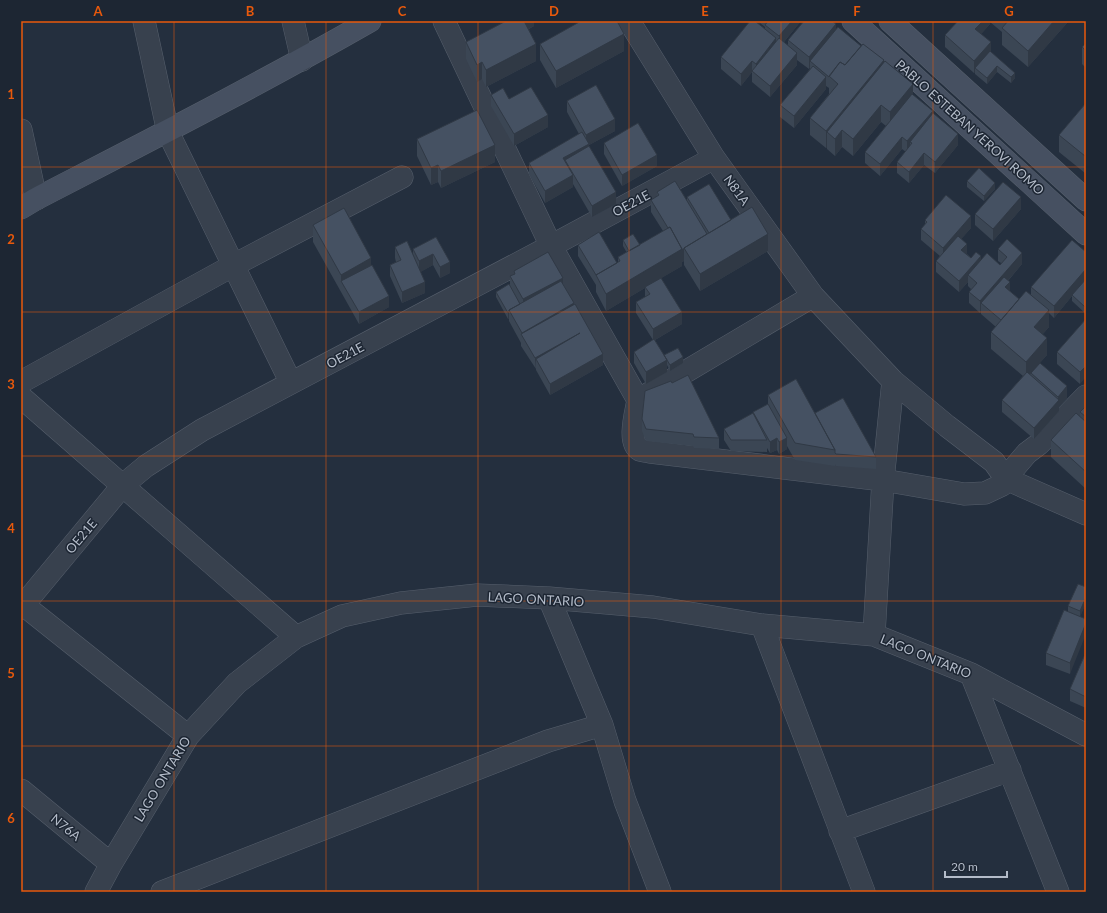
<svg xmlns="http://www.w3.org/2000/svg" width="1107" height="913" viewBox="0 0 1107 913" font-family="Lato,sans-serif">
<rect width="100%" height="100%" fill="#242f3e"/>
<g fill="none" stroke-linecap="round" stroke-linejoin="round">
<defs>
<path id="street" d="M 144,21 L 168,132 L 291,383
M 293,21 L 302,60
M 444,21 L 551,246 L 638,400
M 629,21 L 714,158 L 813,296 L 893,381 L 947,426 L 994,462 L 1006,479 L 1086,514
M 21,130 L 36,199
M 813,296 L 638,400 C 636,412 627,443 640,450 C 643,451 647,451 650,452 L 883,480 L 964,494 L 985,493 L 1002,485 L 1015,467 L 1027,453 L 1039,444 L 1086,396
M 21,382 L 234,265 L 402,177
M 21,397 L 296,637
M 549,598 L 602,725 L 625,801 L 660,892
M 21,603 L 188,736
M 21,608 L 123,485 L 146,466 L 202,430 L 551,246 L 714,158
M 762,625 L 864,892
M 874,635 L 883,480 L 893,381
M 971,674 L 1058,892
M 21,790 L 111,864
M 840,831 L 1010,770
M 96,892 L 111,864 L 188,736 L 237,683 L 296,637 L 342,616 L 401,603 L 477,595 L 549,598 L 653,607 L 762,625 L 874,635 L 971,674 L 1086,735
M 162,892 L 548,741 L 602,725"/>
<path id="secondary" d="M 853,21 L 1086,234
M 890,21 L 1086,200
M 21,208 L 36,199 C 148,141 260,84 370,21"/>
</defs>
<!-- street casing -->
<use href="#street" stroke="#565f6c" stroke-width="23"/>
<!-- secondary casing -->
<use href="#secondary" stroke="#565f6c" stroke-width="23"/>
<!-- street -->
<use href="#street" stroke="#38414e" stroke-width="22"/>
<!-- secondary -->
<use href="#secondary" stroke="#465061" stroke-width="22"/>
</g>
<!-- wall -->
<path fill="#3b4654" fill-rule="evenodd" d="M 534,21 L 534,26 L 529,29 L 536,61 L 486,87 L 482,79 L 477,82 L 466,59 L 466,42 Z
M 748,21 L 801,21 L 784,42 L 788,45 L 788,40 L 836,30 L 861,46 L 884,62 L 913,95 L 933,114 L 958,145 L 935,173 L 924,165 L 909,183 L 897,173 L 897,162 L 906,152 L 902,149 L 880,176 L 865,163 L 865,152 L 886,126 L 881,122 L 853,156 L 842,147 L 835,156 L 827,149 L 827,147 L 826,148 L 810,135 L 810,118 L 829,94 L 829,88 L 826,86 L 826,89 L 794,128 L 780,117 L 780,105 L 810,69 L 810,67 L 809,69 L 797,60 L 797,65 L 770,97 L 752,82 L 752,72 L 741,86 L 721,69 L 721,57 L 750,22 ZM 760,23 L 765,27 L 765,29 L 759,24 Z
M 958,21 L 1068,21 L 1068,22 L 1028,67 L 1002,45 L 1002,32 L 990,22 L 990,24 L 981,34 L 991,52 L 1015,78 L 1011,83 L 997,72 L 987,84 L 975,74 L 975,72 L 974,73 L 945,47 L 945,35 Z
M 1082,21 L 1086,21 L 1086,24 Z
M 1086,43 L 1086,68 L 1082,64 L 1082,47 Z
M 540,44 L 624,51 L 556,88 L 540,60 Z
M 491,95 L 509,99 L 548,127 L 514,146 L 491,106 Z
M 567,101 L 615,131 L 589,145 L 589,146 L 616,204 L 592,217 L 573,184 L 573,187 L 545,203 L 529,174 L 529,163 L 579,134 L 567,112 Z
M 1086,103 L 1086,174 L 1086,172 L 1085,173 L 1059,152 L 1059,135 Z
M 417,139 L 495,162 L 441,188 L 438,182 L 431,185 L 417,156 Z
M 604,143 L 657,166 L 622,186 L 604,154 Z
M 967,181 L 995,189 L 984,201 L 967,187 Z
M 657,192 L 687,201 L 687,197 L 731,220 L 768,251 L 700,291 L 684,265 L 684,261 L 682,262 L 682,266 L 661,278 L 682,324 L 655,340 L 664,356 L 683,363 L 670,371 L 667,365 L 667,372 L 646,384 L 634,363 L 634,352 L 653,340 L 636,313 L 636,302 L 645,297 L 645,288 L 606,311 L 596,292 L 596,285 L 578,256 L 578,245 L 617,263 L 618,262 L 618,257 L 627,253 L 623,246 L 623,240 L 640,245 L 663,231 L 651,212 L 651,200 L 657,197 Z
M 1021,209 L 993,241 L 975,225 L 975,214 Z
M 925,220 L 971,228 L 961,239 L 967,254 L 971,258 L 1000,265 L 1001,263 L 998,261 L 998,249 L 1022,264 L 1008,281 L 1010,291 L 1019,299 L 1031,295 L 1031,287 L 1086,252 L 1086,312 L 1085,313 L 1072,301 L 1072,296 L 1054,318 L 1049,313 L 1049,327 L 1042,335 L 1047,355 L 1035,368 L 1067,398 L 1059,407 L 1059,411 L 1034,439 L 1002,412 L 1002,400 L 1023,376 L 991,349 L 991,332 L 996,327 L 981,314 L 981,311 L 980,313 L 969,303 L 969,292 L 971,289 L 968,286 L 968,282 L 959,292 L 936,272 L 936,261 L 940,256 L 921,240 L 921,229 L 925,225 Z
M 313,225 L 371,265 L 389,307 L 359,324 L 313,242 Z
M 436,237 L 450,273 L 440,278 L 433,265 L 420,272 L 425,293 L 402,303 L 390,276 L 390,265 L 396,262 L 395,258 L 395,247 L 413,255 L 413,249 Z
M 514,271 L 563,283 L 574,304 L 603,365 L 550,395 L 536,370 L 536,369 L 521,346 L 521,343 L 509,321 L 509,318 L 508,319 L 496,297 L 496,292 L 510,286 L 510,276 L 514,274 Z
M 1086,319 L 1080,384 L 1057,364 L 1057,352 Z
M 672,383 L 719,438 L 719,449 L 694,448 L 693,446 L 646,441 L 642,431 L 642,419 Z
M 768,395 L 815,413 L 876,457 L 876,469 L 836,466 L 835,464 L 835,466 L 795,460 L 787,446 L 787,449 L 779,454 L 777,450 L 770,453 L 767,448 L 767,452 L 731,451 L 724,440 L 724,429 L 753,414 L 753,412 L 768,404 Z
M 1086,406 L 1086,489 L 1051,457 L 1051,440 L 1080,417 L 1080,412 Z
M 1086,587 L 1086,603 L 1080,616 L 1070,674 L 1046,665 L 1046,653 L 1068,612 L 1068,606 Z
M 1086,652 L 1086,708 L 1070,701 L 1070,689 Z"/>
<!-- shaded-wall -->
<path fill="#303945" d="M 524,21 L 534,21 L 534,26 L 524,31 Z
M 756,21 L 760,21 L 760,23 L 756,28 Z
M 792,21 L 801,21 L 779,48 L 779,36 Z
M 983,21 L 990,21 L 990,24 L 975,41 L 975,29 Z
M 1054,21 L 1068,21 L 1068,22 L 1028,67 L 1028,51 Z
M 836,24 L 836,36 L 810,61 L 810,67 L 809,69 L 809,57 Z
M 624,34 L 624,51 L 556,88 L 556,71 Z
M 776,38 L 776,50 L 756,75 L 756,64 Z
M 991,42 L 991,54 L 975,68 L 975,72 L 974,73 L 974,61 Z
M 536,44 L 536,61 L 486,87 L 486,70 Z
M 797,53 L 797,65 L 770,97 L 770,86 Z
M 884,60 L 884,77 L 827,132 L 827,147 L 826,148 L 826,131 Z
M 752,61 L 752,72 L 741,86 L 741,74 Z
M 482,62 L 482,79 L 477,82 L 477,65 Z
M 997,66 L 997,72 L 987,84 L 987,78 Z
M 1015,73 L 1015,78 L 1011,83 L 1011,77 Z
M 826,77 L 826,89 L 794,128 L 794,116 Z
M 913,84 L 913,101 L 890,129 L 890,112 Z
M 881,105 L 881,122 L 853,156 L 853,139 Z
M 933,111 L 933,122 L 912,143 L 910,142 L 910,150 L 907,153 L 907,141 Z
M 548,115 L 548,127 L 514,146 L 514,134 Z
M 615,119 L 615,131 L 589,145 L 589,155 L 565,160 L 565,168 L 563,158 L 586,145 L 586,135 Z
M 842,130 L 842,147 L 835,156 L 835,139 Z
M 958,134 L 958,145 L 935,173 L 935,162 Z
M 902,137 L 902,149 L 880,176 L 880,164 Z
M 495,145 L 495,162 L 441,188 L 441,171 Z
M 924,153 L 924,165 L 909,183 L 909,172 Z
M 657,155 L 657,166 L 622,186 L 622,175 Z
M 1086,155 L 1086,172 L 1085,173 L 1085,156 Z
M 438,165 L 438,182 L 431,185 L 431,168 Z
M 573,175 L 573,187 L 545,203 L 545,191 Z
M 995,183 L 995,189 L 984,201 L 984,196 Z
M 616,192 L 616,204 L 592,217 L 592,206 Z
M 1021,197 L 1021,209 L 993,241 L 993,229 Z
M 971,216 L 971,228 L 943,260 L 943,248 Z
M 768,234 L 768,251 L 700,291 L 700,274 Z
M 967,244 L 967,255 L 961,250 Z
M 682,249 L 684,249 L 684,261 L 682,262 L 682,266 L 606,311 L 606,294 Z
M 1022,253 L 1022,264 L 986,306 L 981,303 L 981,311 L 980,313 L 980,301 Z
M 433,254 L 433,265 L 419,273 L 419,261 Z
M 981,256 L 981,267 L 968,275 L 968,282 L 959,292 L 959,281 Z
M 371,258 L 371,275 L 341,281 L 341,292 L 341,275 Z
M 450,262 L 450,273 L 440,278 L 440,267 Z
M 1086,269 L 1086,281 L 1072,295 L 1072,296 L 1054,318 L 1054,306 Z
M 563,278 L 563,289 L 523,311 L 523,299 Z
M 425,282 L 425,293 L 402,303 L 402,292 Z
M 1010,282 L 1010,294 L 1005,287 Z
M 389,296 L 389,307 L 359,324 L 359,312 Z
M 574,303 L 574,315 L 522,336 L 522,333 Z
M 1049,310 L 1049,327 L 1034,344 L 1034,327 Z
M 509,312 L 509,318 L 508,319 L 508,313 Z
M 682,312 L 682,324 L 653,341 L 653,329 Z
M 580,333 L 536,359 L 535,369 L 535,358 Z
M 1047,338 L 1047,355 L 1026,379 L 1026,362 Z
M 603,354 L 603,365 L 550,395 L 550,384 Z
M 683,357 L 683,363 L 670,371 L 670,365 Z
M 667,360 L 667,372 L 646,384 L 646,372 Z
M 1086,366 L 1086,377 L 1080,384 L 1080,372 Z
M 1067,386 L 1067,398 L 1059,407 L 1059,411 L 1034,439 L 1034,428 L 1058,401 L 1058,397 Z
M 777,438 L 777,450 L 770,453 L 770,442 Z
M 787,438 L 787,449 L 779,454 L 779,442 Z
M 1086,597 L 1086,603 L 1080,617 L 1080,611 Z
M 1086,623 L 1086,634 L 1070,674 L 1070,663 Z"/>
<!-- building -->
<path fill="#455162" stroke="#303945" d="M 506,21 L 524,21 L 536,44 L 486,70 L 482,62 L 477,65 L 466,42 Z
M 581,21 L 617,21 L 624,34 L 556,71 L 540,44 Z
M 750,21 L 755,21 L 776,38 L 756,64 L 752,61 L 741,74 L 721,57 Z
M 768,21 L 792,21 L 779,36 L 765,25 Z
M 804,21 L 832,21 L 836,24 L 809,57 L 788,40 Z
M 958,21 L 983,21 L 975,29 L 991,42 L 974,61 L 945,35 Z
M 1008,21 L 1054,21 L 1028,51 L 1002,28 Z
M 838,27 L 861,46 L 845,65 L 840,62 L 829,77 L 810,61 Z
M 779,38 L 797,53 L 770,86 L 752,71 Z
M 1086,43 L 1086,51 L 1082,47 Z
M 863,44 L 884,60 L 826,131 L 810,118 L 838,84 L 829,76 L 840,62 L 845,65 Z
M 990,51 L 1015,73 L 1011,77 L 997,66 L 987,78 L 975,68 Z
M 885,61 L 913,84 L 890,112 L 881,105 L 853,139 L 842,130 L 835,139 L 827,132 Z
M 813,66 L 826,77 L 794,116 L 780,105 Z
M 596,85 L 615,119 L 586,135 L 567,101 Z
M 531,87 L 548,115 L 514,134 L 491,95 L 503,88 L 509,99 Z
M 912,94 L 933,111 L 907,141 L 902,137 L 880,164 L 865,152 Z
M 1086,103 L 1086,155 L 1085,156 L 1059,135 Z
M 477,110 L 495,145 L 441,171 L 438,165 L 431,168 L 417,139 Z
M 933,113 L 958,134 L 935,162 L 924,153 L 909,172 L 897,162 L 912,143 L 910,142 Z
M 638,123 L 657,155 L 622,175 L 604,143 Z
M 582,132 L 589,144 L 563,158 L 573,175 L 545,191 L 529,163 Z
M 589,146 L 616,192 L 592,206 L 565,160 Z
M 979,168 L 995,183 L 984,196 L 967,181 Z
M 675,181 L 707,234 L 684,248 L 684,249 L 682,250 L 682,249 L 670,227 L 668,228 L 651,200 L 659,195 L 657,192 Z
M 1003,182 L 1021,197 L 993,229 L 975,214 Z
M 709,184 L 731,220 L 709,233 L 687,197 Z
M 946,195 L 971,216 L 943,248 L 921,229 L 927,222 L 925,220 Z
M 752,207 L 768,234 L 700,274 L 684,248 Z
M 344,208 L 371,258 L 341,275 L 313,225 Z
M 670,227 L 682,249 L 606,294 L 596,275 L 620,261 L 618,257 Z
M 599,232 L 617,263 L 596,275 L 578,245 Z
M 633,234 L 640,245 L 629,251 L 623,240 Z
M 958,236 L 967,244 L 961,250 L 971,258 L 976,252 L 981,256 L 959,281 L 936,261 Z
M 436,237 L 450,262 L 440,267 L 433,254 L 419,261 L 413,249 Z
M 1007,239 L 1022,253 L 980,301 L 969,292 L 977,283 L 968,275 L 987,253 L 1000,265 L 1007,257 L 998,249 Z
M 1072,240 L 1086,252 L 1086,269 L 1054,306 L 1031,287 Z
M 407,241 L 425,282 L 402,292 L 390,265 L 401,260 L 395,247 Z
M 548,252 L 563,278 L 523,299 L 510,276 L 515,274 L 514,271 Z
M 372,265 L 389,296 L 359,312 L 341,281 Z
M 1004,277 L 1010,282 L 1005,287 L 1019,299 L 1001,320 L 981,303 Z
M 661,278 L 682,312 L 653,329 L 636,302 L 650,294 L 645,287 Z
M 1086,279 L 1086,306 L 1085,307 L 1072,295 Z
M 561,281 L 574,303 L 522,333 L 509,310 Z
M 509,284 L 520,304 L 509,310 L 509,312 L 508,313 L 496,292 Z
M 1026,291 L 1049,310 L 1034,327 L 1047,338 L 1026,362 L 991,332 Z
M 575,304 L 603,354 L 550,384 L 536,359 L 580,333 L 535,358 L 521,334 Z
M 1086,319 L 1086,366 L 1080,372 L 1057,352 Z
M 654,339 L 667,360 L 646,372 L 634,352 Z
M 678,348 L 683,357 L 670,365 L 664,355 Z
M 1040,363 L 1067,386 L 1058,397 L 1031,373 Z
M 1027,372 L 1059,400 L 1034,428 L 1002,400 Z
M 688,375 L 719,438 L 694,437 L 693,434 L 646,429 L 642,419 L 645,391 L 671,381 L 672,383 Z
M 796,379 L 835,450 L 795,443 L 768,395 Z
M 843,398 L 876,457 L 836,454 L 835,453 L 835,450 L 815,413 Z
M 768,404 L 787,438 L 779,442 L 777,438 L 770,442 L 753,412 Z
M 1086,406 L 1086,417 L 1080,412 Z
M 753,413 L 767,440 L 731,440 L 724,429 Z
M 1076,413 L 1086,422 L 1086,472 L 1051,440 Z
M 1078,584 L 1086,587 L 1086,597 L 1080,611 L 1068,606 Z
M 1064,610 L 1086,619 L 1086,623 L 1070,663 L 1046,653 Z
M 1086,652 L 1086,697 L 1070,689 Z"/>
<!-- grid -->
<path fill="none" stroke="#e8590c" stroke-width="1" stroke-opacity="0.55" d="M 174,21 L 174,892M 326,21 L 326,892M 478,21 L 478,892M 629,21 L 629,892M 781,21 L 781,892M 933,21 L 933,892M 21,167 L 1086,167M 21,312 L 1086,312M 21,456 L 1086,456M 21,601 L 1086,601M 21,746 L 1086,746"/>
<g text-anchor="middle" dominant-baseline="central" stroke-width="3" stroke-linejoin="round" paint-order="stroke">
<!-- street labels -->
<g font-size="13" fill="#b4bcc9" stroke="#1d2633">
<text transform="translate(970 127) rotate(42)">PABLO ESTEBAN YEROVI ROMO</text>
<text transform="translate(737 190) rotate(54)">N81A</text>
<text transform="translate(631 203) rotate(-28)">OE21E</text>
<text transform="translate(345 355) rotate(-28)">OE21E</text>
<text transform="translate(81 536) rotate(-50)">OE21E</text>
<text transform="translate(536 599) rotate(3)">LAGO ONTARIO</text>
<text transform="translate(926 656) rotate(22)">LAGO ONTARIO</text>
<text transform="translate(162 779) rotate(-59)">LAGO ONTARIO</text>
<text transform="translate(66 827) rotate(39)">N76A</text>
</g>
</g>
<!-- border -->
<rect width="1107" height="913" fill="none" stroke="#1d2633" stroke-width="44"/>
<!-- scale -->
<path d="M945 871v6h62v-6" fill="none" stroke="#b4bcc9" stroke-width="2"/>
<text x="951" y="871" font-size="12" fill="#b4bcc9" stroke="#1d2633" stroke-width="3" paint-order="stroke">20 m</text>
<rect x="22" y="22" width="1063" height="869" fill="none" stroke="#e8590c" stroke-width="1.5"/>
<g font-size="13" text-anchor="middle" font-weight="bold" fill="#e8590c">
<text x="98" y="16">A</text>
<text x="250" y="16">B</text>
<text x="402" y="16">C</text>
<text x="554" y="16">D</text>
<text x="705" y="16">E</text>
<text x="857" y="16">F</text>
<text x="1009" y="16">G</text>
<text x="11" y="99">1</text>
<text x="11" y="244">2</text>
<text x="11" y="389">3</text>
<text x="11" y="533">4</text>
<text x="11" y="678">5</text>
<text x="11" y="823">6</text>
</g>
</svg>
